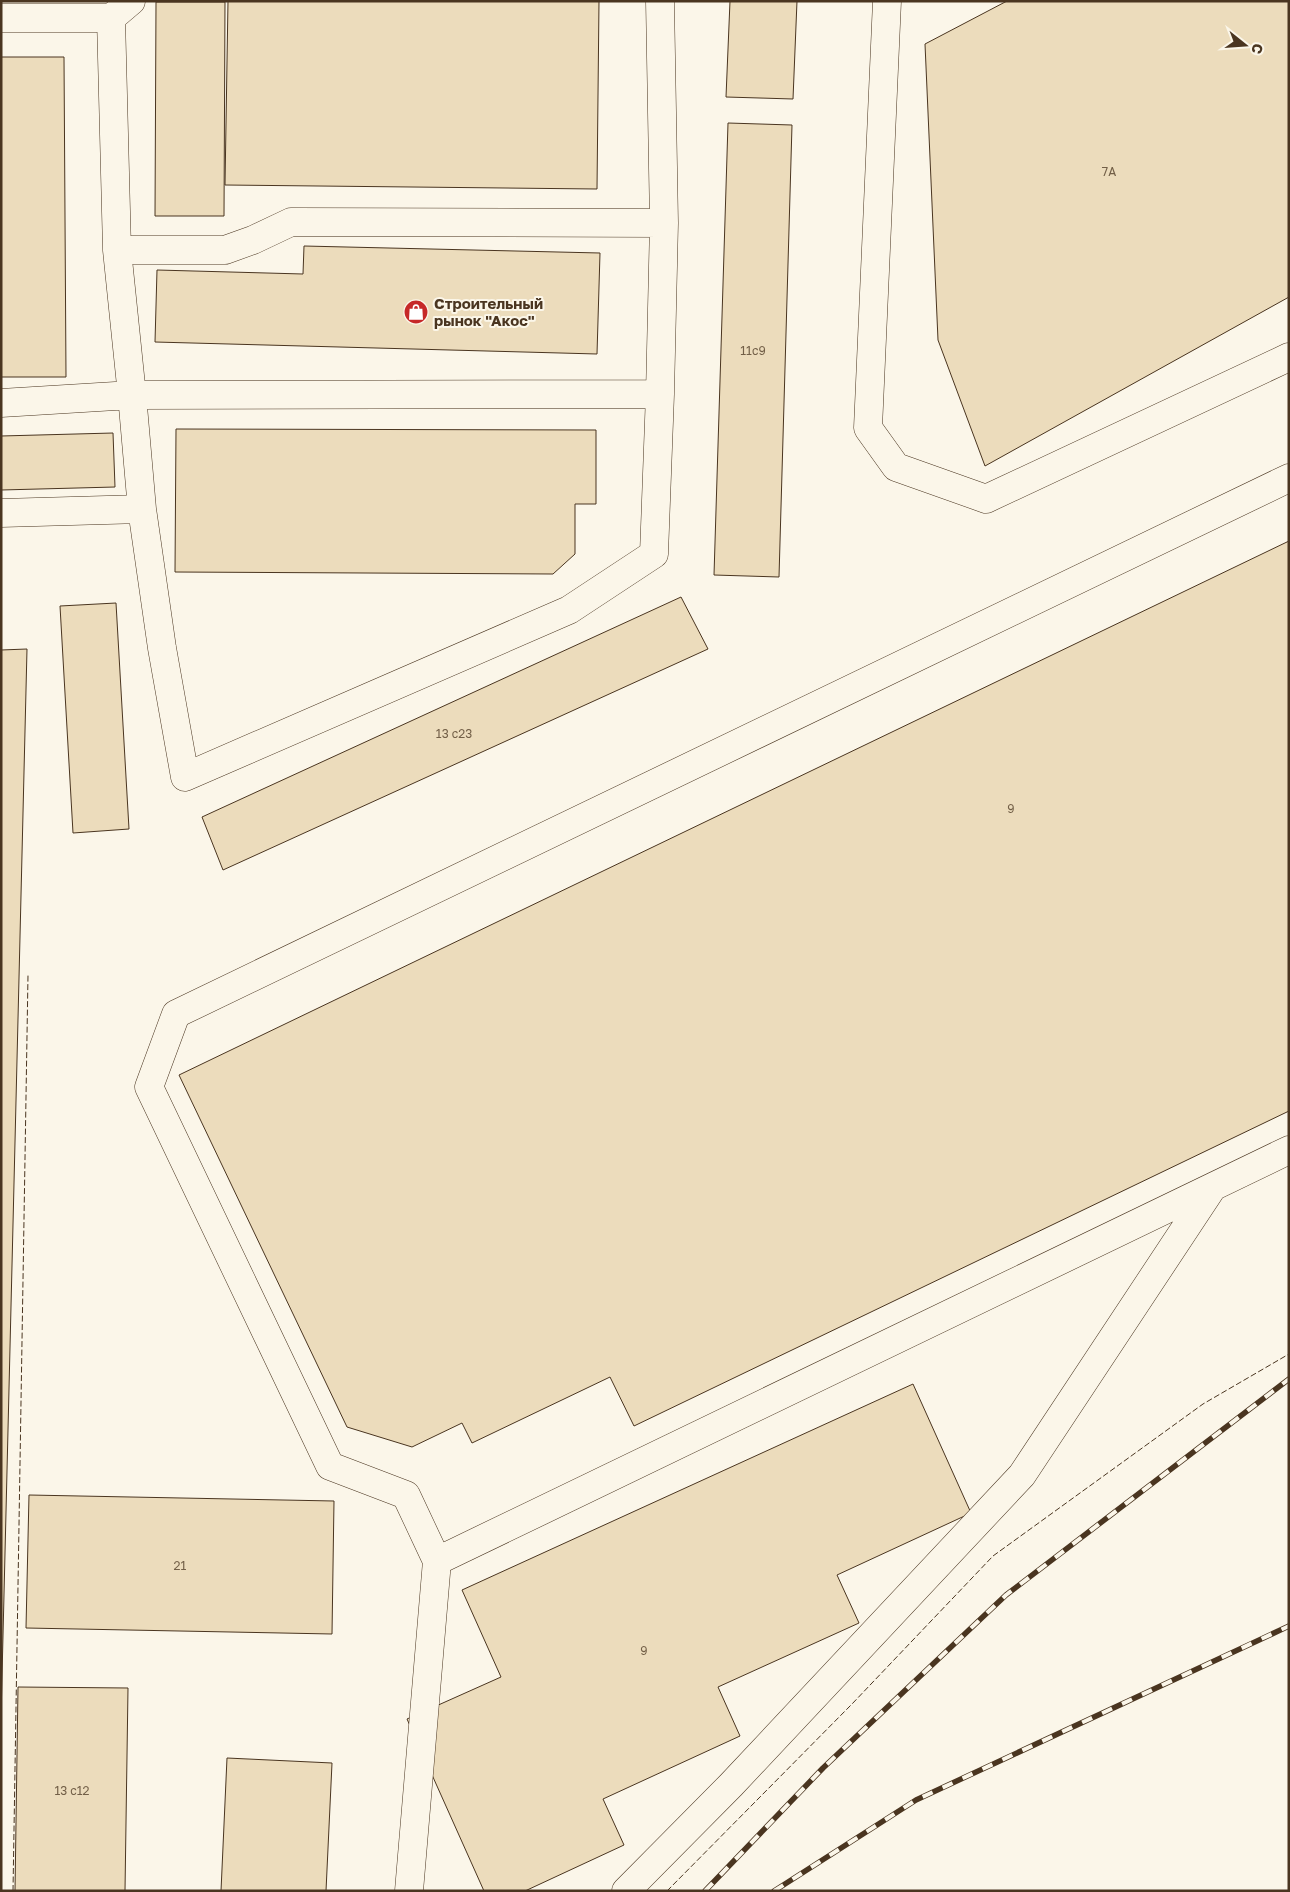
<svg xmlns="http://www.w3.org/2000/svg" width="1290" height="1892" viewBox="0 0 1290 1892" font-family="'Golos Text',sans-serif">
<rect width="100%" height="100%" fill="#fbf6e9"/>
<!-- building -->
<path fill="#ecdcbc" stroke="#4a3520" d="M 228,1 L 599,1 L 597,189 L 225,185 Z
M 730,1 L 797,1 L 793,99 L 726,97 Z
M 1007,1 L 1289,1 L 1289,297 L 985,466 L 938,340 L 925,44 Z
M 156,2 L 225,2 L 224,216 L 155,216 Z
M 1,57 L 64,57 L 66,377 L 1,377 Z
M 728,123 L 792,125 L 779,577 L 714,575 Z
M 304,246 L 600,253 L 597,354 L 155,342 L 157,270 L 303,274 Z
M 176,429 L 596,430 L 596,504 L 575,504 L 575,554 L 553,574 L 175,572 Z
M 113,433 L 115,487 L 1,490 L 1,436 Z
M 1289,541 L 1289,1111 L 634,1426 L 610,1377 L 472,1443 L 462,1423 L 412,1447 L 347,1427 L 179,1075 Z
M 681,597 L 708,649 L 223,870 L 202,817 Z
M 116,603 L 129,829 L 73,833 L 60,606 Z
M 27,649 L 1,1718 L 1,650 Z
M 913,1384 L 971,1513 L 837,1575 L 859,1623 L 718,1687 L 740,1736 L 603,1799 L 624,1845 L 525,1891 L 484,1891 L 407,1719 L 501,1677 L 462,1590 Z
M 29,1495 L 334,1501 L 332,1634 L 26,1628 Z
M 18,1687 L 128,1688 L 125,1891 L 15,1891 Z
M 227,1758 L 332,1763 L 326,1891 L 221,1891 Z"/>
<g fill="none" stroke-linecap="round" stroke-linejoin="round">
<defs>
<path id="minor" d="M 887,1 L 868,428 L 896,467 L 986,499 L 1289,357
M 1,18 L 111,18 L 131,1
M 111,18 L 117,250 L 132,395 L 142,509 L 162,648 L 185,777 L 569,610 L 654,554 L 660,394
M 117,250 L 225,250 L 253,240 L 291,222 L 664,223
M 1,403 L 132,395 L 660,394 L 664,223 L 660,1
M 1,513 L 142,509
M 437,1561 L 1289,1150
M 409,1891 L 437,1561 L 406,1495 L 330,1466 L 149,1087 L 176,1014 L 1289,478
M 626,1891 L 731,1785 L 1022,1475 L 1212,1188"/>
</defs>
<!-- minor casing -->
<use href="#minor" stroke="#4a3520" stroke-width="29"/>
<!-- minor -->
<use href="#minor" stroke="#fbf6e9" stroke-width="28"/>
<defs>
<path id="rail" d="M 705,1891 L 823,1768 L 1006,1595 L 1289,1379
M 774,1891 L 916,1800 L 1289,1626"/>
</defs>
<!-- rail casing -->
<use href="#rail" stroke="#4a3520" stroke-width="5.5"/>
<!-- rail -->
<use href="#rail" stroke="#fbf6e9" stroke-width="4" stroke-dasharray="11" stroke-linecap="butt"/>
<!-- fence -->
<path stroke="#4a3520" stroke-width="1" stroke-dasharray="6 2.5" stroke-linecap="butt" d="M 13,1891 L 28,975
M 667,1891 L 852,1704 L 993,1556 L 1203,1404 L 1289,1354"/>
</g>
<!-- icons -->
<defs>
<symbol id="shop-disc" viewBox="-11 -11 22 22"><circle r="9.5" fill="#c62828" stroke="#fbf6e9"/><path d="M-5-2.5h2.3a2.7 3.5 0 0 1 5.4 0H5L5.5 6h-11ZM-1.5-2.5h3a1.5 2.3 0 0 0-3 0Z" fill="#fff"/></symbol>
</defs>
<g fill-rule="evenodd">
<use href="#shop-disc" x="402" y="298" width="28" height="28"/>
</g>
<g text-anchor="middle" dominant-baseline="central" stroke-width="4" stroke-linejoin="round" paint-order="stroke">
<!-- number labels -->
<g font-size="12" fill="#725f47">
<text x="1109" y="171">7А</text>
<text x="753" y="350">11с9</text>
<text x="454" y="733">13 с23</text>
<text x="1011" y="808">9</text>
<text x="180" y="1565">21</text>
<text x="644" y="1650">9</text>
<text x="72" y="1790">13 с12</text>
</g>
<!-- poi labels -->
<g font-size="15" font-weight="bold" fill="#4a3520" stroke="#fbf6e9" text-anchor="start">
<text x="434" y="303">Строительный<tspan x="434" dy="17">рынок "Акос"</tspan></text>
</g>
</g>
<!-- border -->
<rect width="1290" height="1892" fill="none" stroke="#4a3520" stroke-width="5"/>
<!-- north arrow -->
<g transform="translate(1245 45) rotate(107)" stroke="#fbf6e9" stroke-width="4" paint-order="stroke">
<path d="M0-4L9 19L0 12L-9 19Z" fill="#4a3520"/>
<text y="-8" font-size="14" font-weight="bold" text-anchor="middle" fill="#4a3520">С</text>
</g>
</svg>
